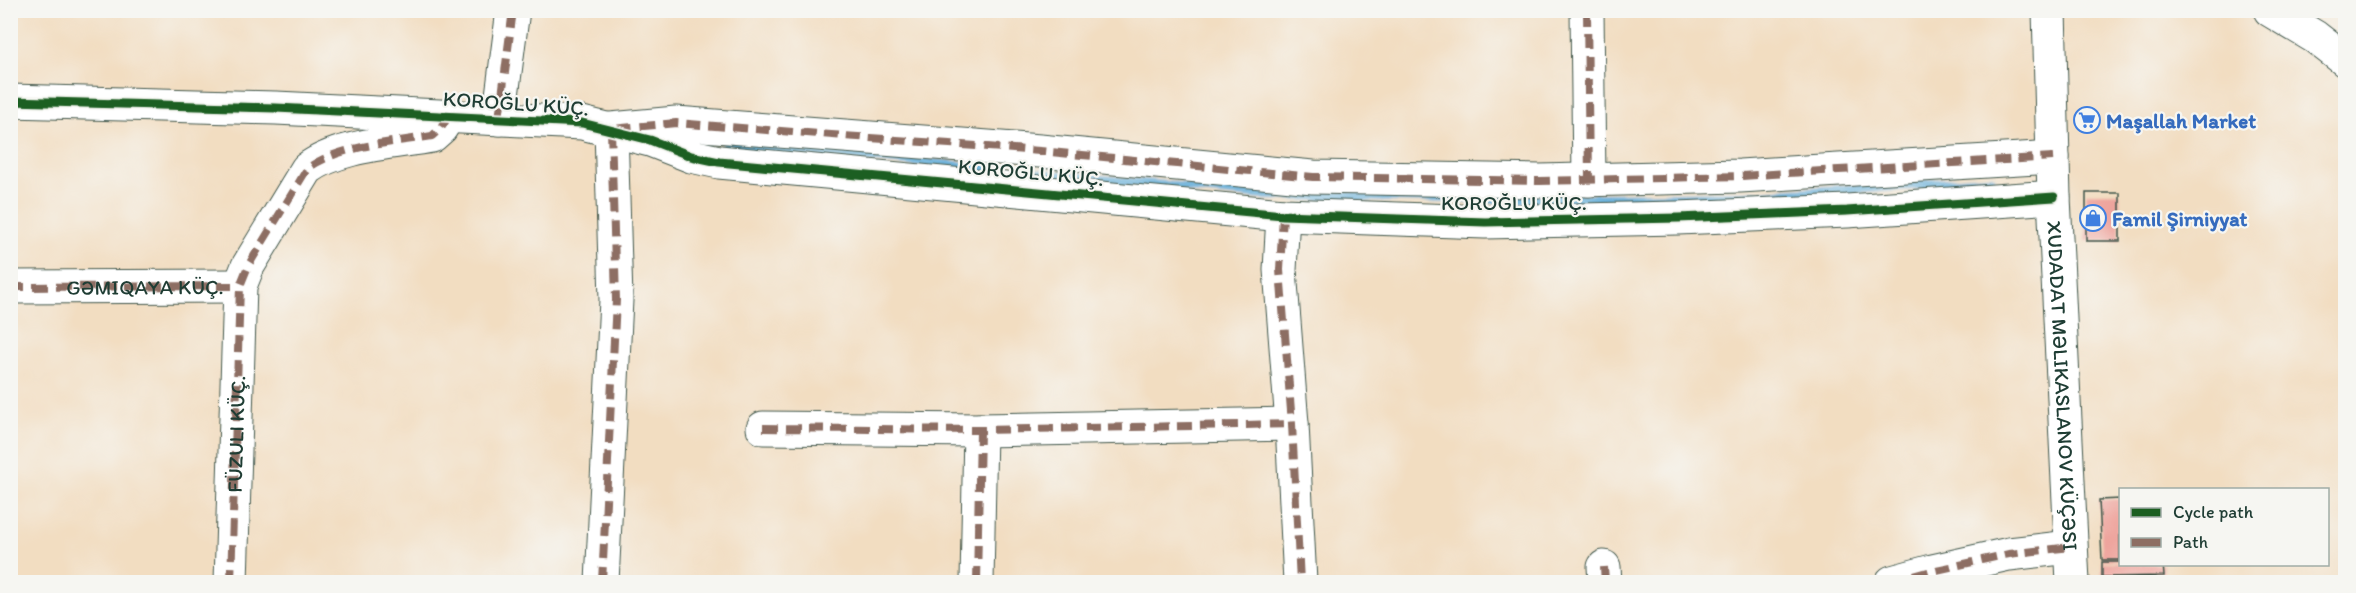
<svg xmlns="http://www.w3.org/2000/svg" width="2356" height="593" viewBox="0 0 2356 593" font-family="Itim,sans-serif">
<rect width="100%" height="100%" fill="#f6f6f2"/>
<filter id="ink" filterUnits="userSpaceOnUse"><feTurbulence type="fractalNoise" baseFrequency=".0167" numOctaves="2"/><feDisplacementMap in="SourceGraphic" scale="12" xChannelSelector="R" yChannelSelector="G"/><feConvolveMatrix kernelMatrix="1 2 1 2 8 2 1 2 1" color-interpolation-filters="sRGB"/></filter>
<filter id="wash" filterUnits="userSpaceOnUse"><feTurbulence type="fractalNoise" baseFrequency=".008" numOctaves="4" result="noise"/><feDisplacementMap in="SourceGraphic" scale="24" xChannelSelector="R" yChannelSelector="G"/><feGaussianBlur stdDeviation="1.35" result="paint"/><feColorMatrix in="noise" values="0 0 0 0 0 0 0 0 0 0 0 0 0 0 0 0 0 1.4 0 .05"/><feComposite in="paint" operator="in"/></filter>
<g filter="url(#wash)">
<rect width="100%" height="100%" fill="#f2ddc1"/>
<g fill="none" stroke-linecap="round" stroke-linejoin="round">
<!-- stream -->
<path stroke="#5fabd8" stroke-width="10" d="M 2334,10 L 2346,15
M 727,144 L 1262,195 L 1521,199 L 1746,196 L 1991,180"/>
</g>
<g id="blocks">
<!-- building -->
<path fill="#eea49d" d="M 2086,193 L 2120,193 L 2120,241 L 2086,241 Z
M 2120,499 L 2120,560 L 2102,560 L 2099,500 Z
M 2102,562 L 2120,562 L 2120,564 L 2163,564 L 2164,576 L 2102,577 Z
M 2155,577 L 2155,582 L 2102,582 L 2102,580 Z"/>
</g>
</g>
<g filter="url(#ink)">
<use href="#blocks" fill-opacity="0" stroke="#3f5549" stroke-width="1.5"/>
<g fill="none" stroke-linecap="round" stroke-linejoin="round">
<defs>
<g id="minor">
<path d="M 1587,10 L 1589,180"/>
<path id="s1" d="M 2049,10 L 2054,197 L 2073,582"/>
<path d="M 2270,10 L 2315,37 L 2346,61"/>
<path d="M 10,101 L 276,108 L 582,123 L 650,140 L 691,156 L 719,162 L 1283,215 L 1485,222 L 1678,218 L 1847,211 L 2054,197"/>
<path d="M 499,119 L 513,10"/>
<path d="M 1283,215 L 1280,270 L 1292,424 L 1300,582"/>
<path d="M 10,287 L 240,286"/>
<path d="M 763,428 L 980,430 L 1292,424"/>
<path d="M 1604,567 L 1605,582"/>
<path d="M 231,582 L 240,286 L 248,266 L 307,169 C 338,145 393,143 432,136 L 441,128 L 448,117"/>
<path d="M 602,582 L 616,300 L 611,129 L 676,123 L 1040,151 L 1313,177 L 1540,181 L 1740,176 L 2053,157"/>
<path d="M 977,582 L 980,430"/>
<path d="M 1892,582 L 1932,571 L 2009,554 L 2070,547"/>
</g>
</defs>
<!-- minor casing -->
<use href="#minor" stroke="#3f5549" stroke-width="35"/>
<!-- minor -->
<use href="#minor" stroke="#fff" stroke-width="33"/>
<!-- quiet -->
<g stroke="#8d6e63" stroke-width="8" stroke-dasharray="15 8" stroke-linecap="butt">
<path d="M 1587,10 L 1589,180"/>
<path d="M 499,119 L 513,10"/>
<path d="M 1283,215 L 1280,270 L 1292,424 L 1300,582"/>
<path id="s2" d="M 10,287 L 240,286"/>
<path d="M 763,428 L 980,430 L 1292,424"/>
<path d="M 1604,567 L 1605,582"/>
<path id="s3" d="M 231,582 L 240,286 L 248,266 L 307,169 C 338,145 393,143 432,136 L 441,128 L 448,117"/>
<path d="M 602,582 L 616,300 L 611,129 L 676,123 L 1040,151 L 1313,177 L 1540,181 L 1740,176 L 2053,157"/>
<path d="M 977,582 L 980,430"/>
<path d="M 1892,582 L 1932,571 L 2009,554 L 2070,547"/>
</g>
<defs>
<path id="cycleway" d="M 10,101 L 276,108 L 582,123 L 650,140 L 691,156 L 719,162 L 1283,215 L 1485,222 L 1678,218 L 1847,211 L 2054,197"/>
</defs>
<!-- cycleway casing -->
<use href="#cycleway" stroke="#f6f6f2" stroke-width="13"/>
<!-- cycleway -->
<use href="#cycleway" stroke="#1b5e20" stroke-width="9"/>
</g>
</g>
<!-- icons -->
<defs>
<symbol id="supermarket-ring" viewBox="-11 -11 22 22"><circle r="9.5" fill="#f6f6f2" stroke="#3f7fe0" stroke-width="1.5"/><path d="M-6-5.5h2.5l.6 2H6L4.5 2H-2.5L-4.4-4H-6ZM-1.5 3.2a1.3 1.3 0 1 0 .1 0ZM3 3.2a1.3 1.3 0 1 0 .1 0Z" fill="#3f7fe0"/></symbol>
<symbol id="shop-ring" viewBox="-11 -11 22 22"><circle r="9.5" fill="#f6f6f2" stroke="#3f7fe0" stroke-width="1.5"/><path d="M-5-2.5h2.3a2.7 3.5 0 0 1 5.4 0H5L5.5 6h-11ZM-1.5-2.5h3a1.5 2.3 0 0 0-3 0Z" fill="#3f7fe0"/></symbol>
</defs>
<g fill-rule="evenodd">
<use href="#supermarket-ring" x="2072" y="105" width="30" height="30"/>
<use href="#shop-ring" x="2078" y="203" width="30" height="30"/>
</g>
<g text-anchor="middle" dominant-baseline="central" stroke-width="4.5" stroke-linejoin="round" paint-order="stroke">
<!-- street labels -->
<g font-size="21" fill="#1f3d34" stroke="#f6f6f2">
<text transform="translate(516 103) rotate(4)">KOROĞLU KÜÇ.</text>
<text transform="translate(1031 172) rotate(5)">KOROĞLU KÜÇ.</text>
<text x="1514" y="202">KOROĞLU KÜÇ.</text>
<text stroke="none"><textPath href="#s2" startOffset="135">GƏMIQAYA KÜÇ.</textPath></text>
<text stroke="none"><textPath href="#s1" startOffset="376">XUDADAT MƏLIKASLANOV KÜÇƏSI</textPath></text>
<text stroke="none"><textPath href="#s3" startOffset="148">FÜZULI KÜÇ.</textPath></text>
</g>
<!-- shop labels -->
<g font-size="21" font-weight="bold" fill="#366cbe" stroke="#f6f6f2" text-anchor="start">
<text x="2106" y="120">Maşallah Market</text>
<text x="2112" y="218">Famil Şirniyyat</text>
</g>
</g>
<!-- margin -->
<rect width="2356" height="593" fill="none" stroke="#f6f6f2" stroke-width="36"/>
<!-- legend -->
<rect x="2119" y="488" width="210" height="78" fill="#f6f6f2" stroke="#a0aca6" stroke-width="1.5"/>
<rect x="2131" y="508" width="30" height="9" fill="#1b5e20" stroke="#a0aca6" stroke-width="1.5"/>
<text x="2173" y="518" font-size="18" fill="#1f3d34">Cycle path</text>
<rect x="2131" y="538" width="30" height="9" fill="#8d6e63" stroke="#a0aca6" stroke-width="1.5"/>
<text x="2173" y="548" font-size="18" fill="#1f3d34">Path</text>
</svg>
